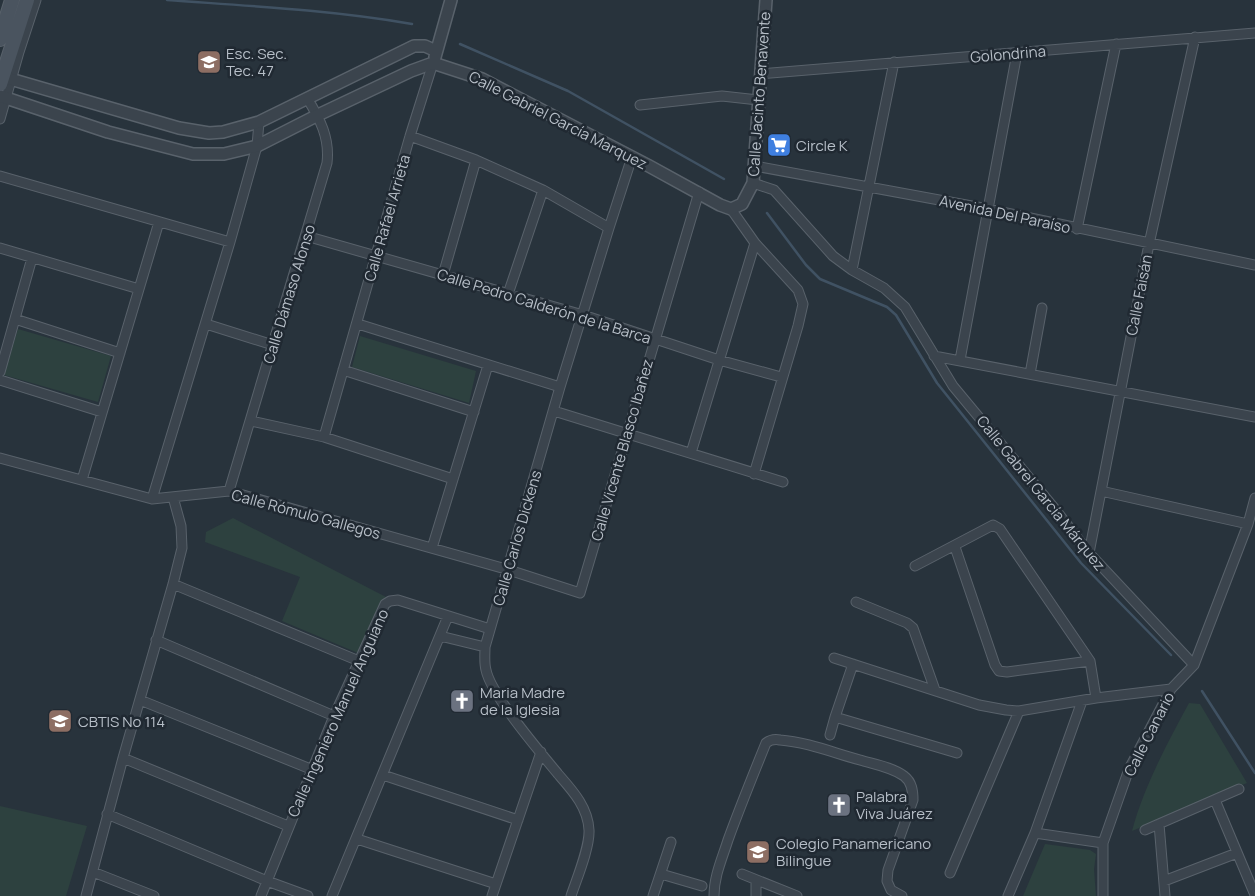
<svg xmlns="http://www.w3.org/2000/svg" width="1255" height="896" viewBox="0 0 1255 896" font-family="Manrope,sans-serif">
<rect width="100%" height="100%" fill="#28333c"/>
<!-- green -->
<path fill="#2d413f" d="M 18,329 L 111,356 L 98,402 L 4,375 Z
M 360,336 L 476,371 L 469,403 L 352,367 Z
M 233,518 L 386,597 L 358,653 L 282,621 L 300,577 L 205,542 L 206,532 Z
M 1189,703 L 1200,704 L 1247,783 L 1132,831 C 1144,786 1167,744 1189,703 Z
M 0,806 L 87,826 L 66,896 L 0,896 Z
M 1045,844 L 1090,850 L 1096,854 L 1094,869 L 1096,896 L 1023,896 Z"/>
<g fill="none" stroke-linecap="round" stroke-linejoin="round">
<!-- stream -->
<path stroke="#405263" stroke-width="2.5" d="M 167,0 C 249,6 331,10 412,24
M 460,44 L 568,91 L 724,179
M 767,213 L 806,265 L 820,279 L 887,307 L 896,315 L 937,383 L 1081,563 L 1171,655
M 1202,691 L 1255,773"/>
<defs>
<path id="minor" d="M 760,74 L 1255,33
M 640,105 L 722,96 L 758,100
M 0,119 L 19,52 L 36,0
M 410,136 L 476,160 L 543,190 L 609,228
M 755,166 L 988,209 L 1255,265
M 0,176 L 230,242
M 753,183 L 774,190 L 833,256 L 852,270 L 884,288 L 905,307 L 953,386 L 1055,509 L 1089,553 L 1194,665
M 731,209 L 755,243 L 798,290 L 803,304 L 798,326 L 754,474
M 1077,229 L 1116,44
M 306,236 L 583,315 L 719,360 L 781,377
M 0,248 L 139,289
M 852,270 L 894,62
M 443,275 L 476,160
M 508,294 L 543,190
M 15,319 L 120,353
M 206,324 L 273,345
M 358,324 L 560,387
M 934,356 L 1255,417
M 960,360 L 1017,53
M 343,370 L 474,412
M 0,372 L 32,258
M 1030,374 L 1042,308
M 0,380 L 102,412
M 554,411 L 783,482
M 251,421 L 324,437 L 453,479
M 324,437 L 410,136 L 433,63
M 691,453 L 755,243
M 0,458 L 152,499 L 229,491 L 509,570 L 580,593 L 699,192
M 82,480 L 159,222
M 229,491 L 327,163 C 330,138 320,119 307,98
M 1101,491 L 1248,524
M 152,499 L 230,242 L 257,146 L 259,122
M 955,547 L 995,665 L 999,671 L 1007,672 L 1090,661
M 432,548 L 488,365
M 1089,553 L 1149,244 L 1195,37
M 915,566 L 993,525 L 1000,529 L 1090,661 L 1096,698
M 173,584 L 359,661
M 856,602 L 907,623 L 913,628 L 935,690
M 440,636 L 485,647
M 156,640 L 334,716
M 834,658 L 979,705 L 1006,710 L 1019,711 L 1096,698 L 1171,689
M 140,700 L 313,770
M 835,717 L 957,753
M 830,735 L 835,717 L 853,664
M 123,758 L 288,826
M 383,775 L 518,820
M 1215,800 L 1255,895
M 107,814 L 267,881 L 308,896
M 1159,824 L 1165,896
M 1145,830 L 1239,789
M 1035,833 L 1103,843
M 357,839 L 496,884
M 93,872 L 154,896
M 950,873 L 1019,711
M 661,874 L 702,886
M 742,874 L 797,896
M 756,880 L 756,896
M 1164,881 L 1237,853
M 86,896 L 123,758 L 173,584 L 182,548 L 181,526 L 173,497
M 261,896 L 334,716 L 385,604 L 390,601 L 398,600 L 490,629
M 332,896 L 448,616
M 492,896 L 541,752
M 571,896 C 577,878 590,847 589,830 C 588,807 572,790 558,774 C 540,752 491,695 486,670 C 484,663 485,655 485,647 L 560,387 L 609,228 L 632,157
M 653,896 L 671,842
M 714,896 C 714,876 722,859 728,840 C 740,807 753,775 766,743 C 770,740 775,739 780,740 C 807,742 834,753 860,760 C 873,764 892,767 904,776 C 912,782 913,791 913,800 L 888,870 L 887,881 L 891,890 L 902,896
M 1008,896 L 1035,833 L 1082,701
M 1103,896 L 1103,843 L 1129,769 L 1171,689 L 1194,665 L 1248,524 L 1255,498"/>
<path id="tertiary" d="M 435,57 L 451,0
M 0,76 L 179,128 L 209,133 L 223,132 L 259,122 L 414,46 L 425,46 L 436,51
M 0,96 L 108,132 L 193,154 L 224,154 L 257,146 L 318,115 L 411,71 L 433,63 L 482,79 L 649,166 L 720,205 L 731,209 L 742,204 L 753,183 L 766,0"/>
<path id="secondary" d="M 0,39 L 12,0
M 0,84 L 27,0"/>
</defs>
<!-- minor casing -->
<use href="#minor" stroke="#59626b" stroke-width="11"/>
<!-- tertiary casing -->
<use href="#tertiary" stroke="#59626b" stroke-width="14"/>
<!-- secondary casing -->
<use href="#secondary" stroke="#59626b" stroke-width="16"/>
<!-- minor -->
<use href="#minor" stroke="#3b444d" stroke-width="9"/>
<!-- tertiary -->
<use href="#tertiary" stroke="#3b444d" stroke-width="11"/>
<!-- secondary -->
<use href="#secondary" stroke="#4a545f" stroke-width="14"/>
</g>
<!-- icons -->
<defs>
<symbol id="school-square" viewBox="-11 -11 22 22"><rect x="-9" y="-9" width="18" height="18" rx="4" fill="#8d6e63" stroke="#202932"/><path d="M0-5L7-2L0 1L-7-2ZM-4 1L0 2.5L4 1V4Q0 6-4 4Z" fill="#fff"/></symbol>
<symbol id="supermarket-square" viewBox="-11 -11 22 22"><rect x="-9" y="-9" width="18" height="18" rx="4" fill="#3f7fe0" stroke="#202932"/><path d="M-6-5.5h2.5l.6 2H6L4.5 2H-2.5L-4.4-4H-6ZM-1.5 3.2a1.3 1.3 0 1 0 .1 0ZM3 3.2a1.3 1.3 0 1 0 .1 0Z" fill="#fff"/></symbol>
<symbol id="church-square" viewBox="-11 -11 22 22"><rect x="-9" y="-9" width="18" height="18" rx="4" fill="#6b7280" stroke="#202932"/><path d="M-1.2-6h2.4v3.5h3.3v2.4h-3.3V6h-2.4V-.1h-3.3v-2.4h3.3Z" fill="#fff"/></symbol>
</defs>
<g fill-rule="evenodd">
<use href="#school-square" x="195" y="48" width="28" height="28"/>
<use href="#supermarket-square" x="765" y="131" width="28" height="28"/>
<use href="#church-square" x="448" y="687" width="28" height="28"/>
<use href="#school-square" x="46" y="707" width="28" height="28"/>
<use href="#church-square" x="825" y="791" width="28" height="28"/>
<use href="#school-square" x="744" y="838" width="28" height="28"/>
</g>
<g text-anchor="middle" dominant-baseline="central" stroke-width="5" stroke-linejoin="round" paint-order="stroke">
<!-- poi labels -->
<g font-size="15" fill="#b7bfc8" stroke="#202932" text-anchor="start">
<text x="226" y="53">Esc. Sec.<tspan x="226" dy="17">Tec. 47</tspan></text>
<text x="796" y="145">Circle K</text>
<text x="480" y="692">Maria Madre<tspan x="480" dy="17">de la Iglesia</tspan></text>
<text x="78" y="721">CBTIS No 114</text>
<text x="856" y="796">Palabra<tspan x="856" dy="17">Viva Juárez</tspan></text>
<text x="776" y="843">Colegio Panamericano<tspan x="776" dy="17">Bilingue</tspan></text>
</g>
<!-- street labels -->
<g font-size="15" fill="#b7bfc8" stroke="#202932">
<text transform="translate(1008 54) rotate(-5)">Golondrina</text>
<text transform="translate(759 94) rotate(-86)">Calle Jacinto Benavente</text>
<text transform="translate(558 120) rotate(27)">Calle Gabriel García Marquez</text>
<text transform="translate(1005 214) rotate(12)">Avenida Del Paraíso</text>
<text transform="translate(387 218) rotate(-74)">Calle Rafael Arrieta</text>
<text transform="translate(289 294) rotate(-73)">Calle Dámaso Alonso</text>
<text transform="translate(1139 295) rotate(-79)">Calle Faisán</text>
<text transform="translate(544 306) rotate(17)">Calle Pedro Calderón de la Barca</text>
<text transform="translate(622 450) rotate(-74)">Calle Vicente Blasco Ibañez</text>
<text transform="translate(1041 493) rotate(51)">Calle Gabrel García Márquez</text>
<text transform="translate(306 514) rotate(15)">Calle Rómulo Gallegos</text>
<text transform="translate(517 538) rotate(-74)">Calle Carlos Dickens</text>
<text transform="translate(338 713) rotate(-66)">Calle Ingeniero Manuel Anguiano</text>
<text transform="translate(1149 734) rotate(-63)">Calle Canario</text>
</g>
</g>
</svg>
